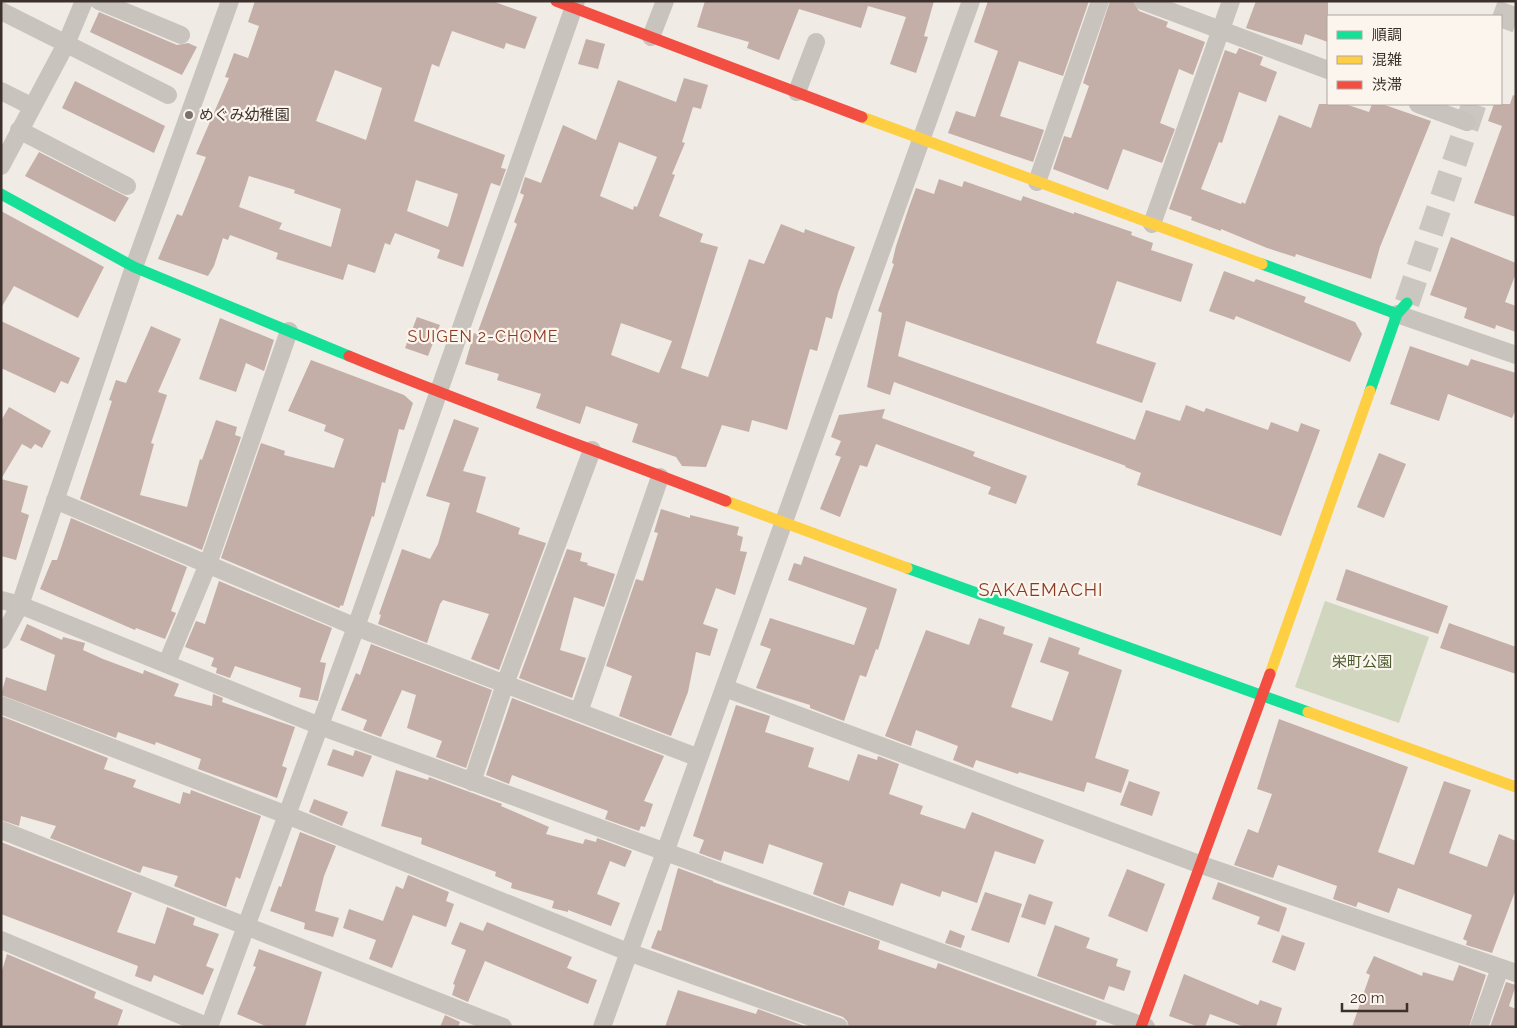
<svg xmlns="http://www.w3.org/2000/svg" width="1517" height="1028" viewBox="0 0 1517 1028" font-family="Raleway,'Noto Sans JP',sans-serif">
<rect width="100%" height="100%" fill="#f0ebe5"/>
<!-- green -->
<path fill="#d1d6bf" d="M 1325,601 L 1429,637 L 1399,723 L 1295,687 Z"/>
<!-- building -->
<path fill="#c3afa7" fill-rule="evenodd" d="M 255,1 L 492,1 L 537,17 L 525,49 L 506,43 L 504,49 L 452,31 L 439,67 L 432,64 L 414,121 L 505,155 L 501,168 L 506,169 L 500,186 L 491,183 L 463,267 L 437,258 L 440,250 L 395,233 L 390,245 L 385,243 L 375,273 L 348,264 L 343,280 L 276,259 L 278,253 L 230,235 L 228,240 L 223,238 L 214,266 L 208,276 L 158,259 L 177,214 L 182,216 L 206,157 L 196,154 L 229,78 L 225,77 L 234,53 L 248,58 L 259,26 L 248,22 ZM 335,70 L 382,88 L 366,140 L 316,121 ZM 249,176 L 295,190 L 294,193 L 341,209 L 331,247 L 279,229 L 282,223 L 239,207 ZM 416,180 L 458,194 L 448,227 L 407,211 Z
M 705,1 L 934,1 L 924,36 L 928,37 L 916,73 L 890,64 L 906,17 L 868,6 L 861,28 L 799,9 L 779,60 L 747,48 L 749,42 L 697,27 Z
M 988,1 L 1089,1 L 1063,76 L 1019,61 L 1000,116 L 1044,130 L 1033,162 L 948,133 L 956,111 L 975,117 L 998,51 L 974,42 Z
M 1110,1 L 1133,1 L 1139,11 L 1168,22 L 1166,27 L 1205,42 L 1193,75 L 1179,69 L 1160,123 L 1175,129 L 1162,163 L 1123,149 L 1108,190 L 1053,169 L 1064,136 L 1071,138 L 1089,86 L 1083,83 Z
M 1256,1 L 1328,1 L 1328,42 L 1305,34 L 1302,45 L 1246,28 Z
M 99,12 L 177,45 L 188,43 L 197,47 L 182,75 L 90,32 Z
M 586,39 L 605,44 L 598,69 L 578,64 Z
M 1239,48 L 1263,57 L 1260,65 L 1277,72 L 1266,102 L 1239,92 L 1222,143 L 1219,142 L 1201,189 L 1241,204 L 1242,202 L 1245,204 L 1279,115 L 1311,128 L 1319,104 L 1345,104 L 1369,112 L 1372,104 L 1382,104 L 1431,121 L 1380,247 L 1371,279 L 1296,254 L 1295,257 L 1267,248 L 1221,229 L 1221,231 L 1191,220 L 1192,217 L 1169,209 L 1225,50 L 1236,54 Z
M 684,78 L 708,85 L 701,109 L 693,107 L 682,142 L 685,143 L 672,174 L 675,175 L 659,216 L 703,234 L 700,242 L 718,247 L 681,368 L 708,377 L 749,259 L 764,264 L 781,224 L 804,233 L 805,229 L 855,247 L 838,293 L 832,319 L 826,317 L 817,351 L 810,349 L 787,430 L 752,420 L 749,432 L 722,425 L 706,467 L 682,466 L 676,457 L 632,442 L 638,424 L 586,406 L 580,424 L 536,408 L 541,394 L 497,380 L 499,374 L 465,364 L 474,333 L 477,334 L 517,224 L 514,222 L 524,195 L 520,193 L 525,177 L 541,183 L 563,125 L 596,140 L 618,80 L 676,102 ZM 619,142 L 657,157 L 637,207 L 634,206 L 633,210 L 600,196 ZM 621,323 L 672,341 L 659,373 L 611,355 Z
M 75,81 L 165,126 L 154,153 L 62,108 Z
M 1513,95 L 1516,96 L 1516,217 L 1474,203 L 1502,126 L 1488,121 L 1494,104 L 1510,104 Z
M 39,152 L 129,198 L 115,222 L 25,176 Z
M 939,179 L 962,187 L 964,181 L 1021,201 L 1023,196 L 1074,214 L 1074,212 L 1132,232 L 1131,235 L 1153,243 L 1151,250 L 1193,264 L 1181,302 L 1117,281 L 1096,343 L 1156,363 L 1142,403 L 906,321 L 898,356 L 1135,440 L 1146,410 L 1180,421 L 1186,405 L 1204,412 L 1206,408 L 1268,430 L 1271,422 L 1298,432 L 1301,423 L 1320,430 L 1281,536 L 1137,485 L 1141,473 L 1125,467 L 1126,466 L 894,382 L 890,395 L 867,387 L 882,313 L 878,311 L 894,264 L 892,263 L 896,246 L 909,207 L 916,188 L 934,194 Z
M 1,211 L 104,267 L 78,318 L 14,286 L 1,308 Z
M 1451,237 L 1516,263 L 1516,273 L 1505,302 L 1516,306 L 1516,332 L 1496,325 L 1495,329 L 1464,318 L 1467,308 L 1430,295 Z
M 1224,271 L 1254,282 L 1256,279 L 1306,297 L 1304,302 L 1355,322 L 1362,334 L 1350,362 L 1236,316 L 1234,320 L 1209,311 Z
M 417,317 L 440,325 L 428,356 L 405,348 Z
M 220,318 L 274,340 L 264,371 L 246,363 L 236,392 L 199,379 Z
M 1,321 L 80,358 L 68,384 L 61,381 L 55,393 L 1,368 Z
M 151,326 L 181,339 L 158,392 L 167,395 L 151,443 L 154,444 L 140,495 L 187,507 L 200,459 L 202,460 L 216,420 L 237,427 L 235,435 L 241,437 L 202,550 L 80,499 L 112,401 L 109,400 L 116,380 L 126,383 Z
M 1410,346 L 1468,366 L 1471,359 L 1516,373 L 1516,409 L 1512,418 L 1448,394 L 1439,421 L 1390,404 Z
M 311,360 L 404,395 L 413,403 L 404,430 L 399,429 L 385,483 L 382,482 L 374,517 L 372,516 L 343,606 L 341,605 L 339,608 L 221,558 L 261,443 L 285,451 L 284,455 L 334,468 L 344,439 L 324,431 L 326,425 L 288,411 Z
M 9,407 L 51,431 L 42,448 L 35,444 L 31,449 L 22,444 L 1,479 L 28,486 L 21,512 L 29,515 L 16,560 L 1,556 L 1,421 Z
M 885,409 L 882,418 L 975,452 L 973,456 L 1027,476 L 1016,504 L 988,494 L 991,487 L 876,444 L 867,467 L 860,465 L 840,517 L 820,509 L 841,457 L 835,455 L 841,441 L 831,437 L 839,415 Z
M 454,419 L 479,428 L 463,471 L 486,477 L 476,512 L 520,528 L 518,534 L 546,543 L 499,670 L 471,659 L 489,614 L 443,600 L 440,604 L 427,643 L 378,624 L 381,615 L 379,614 L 402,549 L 430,559 L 438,544 L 450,503 L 426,496 Z
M 1379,453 L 1406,464 L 1384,518 L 1357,507 Z
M 661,509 L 690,518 L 690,515 L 739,527 L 737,535 L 743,537 L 740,551 L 747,552 L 735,595 L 716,588 L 703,624 L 718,629 L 710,656 L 696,652 L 688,692 L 671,736 L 619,716 L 632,676 L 606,666 L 636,579 L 643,581 L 658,533 L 654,532 Z
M 71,518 L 187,567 L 171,611 L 176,613 L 165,639 L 136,628 L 135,630 L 40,589 L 52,560 L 57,560 Z
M 567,549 L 582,553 L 580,561 L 588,563 L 587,565 L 615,574 L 604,607 L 574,597 L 560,650 L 586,658 L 572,698 L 519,678 Z
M 804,556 L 897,589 L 878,650 L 876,649 L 866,677 L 860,675 L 844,721 L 810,708 L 810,705 L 756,688 L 771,649 L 760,645 L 770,618 L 854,645 L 867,608 L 788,580 L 794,563 L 801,565 Z
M 1346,569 L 1448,606 L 1438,634 L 1336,600 Z
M 219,581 L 332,628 L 320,662 L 326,663 L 318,701 L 299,697 L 301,688 L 235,666 L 230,678 L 216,673 L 217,668 L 211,666 L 214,658 L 185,647 L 196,621 L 205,624 Z
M 979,618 L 1005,627 L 1003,634 L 1033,644 L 1011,707 L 1052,721 L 1069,672 L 1040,662 L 1049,637 L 1080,648 L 1078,654 L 1122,670 L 1095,758 L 1129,770 L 1121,793 L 1087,782 L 1084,792 L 1019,772 L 1018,774 L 976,760 L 973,768 L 953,760 L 958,746 L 916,730 L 911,746 L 885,736 L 926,630 L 969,645 Z
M 1449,623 L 1516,647 L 1516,674 L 1440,648 Z
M 27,624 L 62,640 L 63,637 L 85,643 L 83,650 L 103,659 L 143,674 L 144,670 L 179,684 L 174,696 L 212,706 L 213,694 L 223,698 L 222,702 L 295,727 L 282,766 L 287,768 L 277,798 L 198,769 L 201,759 L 156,742 L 155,745 L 118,732 L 116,738 L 1,695 L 6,677 L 46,691 L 55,655 L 20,640 Z
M 371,644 L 492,690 L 466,768 L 436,757 L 442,741 L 407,728 L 416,695 L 402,690 L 381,737 L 363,730 L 367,720 L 341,710 L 356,673 L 360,675 Z
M 512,698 L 664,756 L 644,801 L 653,804 L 645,827 L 641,826 L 639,831 L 605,819 L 608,811 L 512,775 L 509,784 L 486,775 Z
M 736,705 L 770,716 L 765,732 L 814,748 L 808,767 L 849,781 L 858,754 L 877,760 L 878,756 L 899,764 L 889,794 L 923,806 L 920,814 L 965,829 L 972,812 L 1044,840 L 1035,864 L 995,851 L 977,903 L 942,891 L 940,897 L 901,883 L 893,906 L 849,891 L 844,906 L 813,894 L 823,863 L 769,844 L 763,864 L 724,851 L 721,861 L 699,853 L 704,840 L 693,836 Z
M 1,716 L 108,758 L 104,769 L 136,780 L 133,787 L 180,804 L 183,792 L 190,794 L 191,790 L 261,816 L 240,879 L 236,877 L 226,907 L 174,886 L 178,876 L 143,866 L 140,873 L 50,838 L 56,826 L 21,816 L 19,826 L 1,820 Z
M 1279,719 L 1408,767 L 1378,852 L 1414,865 L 1444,781 L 1471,790 L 1449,853 L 1487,867 L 1499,834 L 1516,841 L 1516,889 L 1492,953 L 1466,945 L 1467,941 L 1463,939 L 1472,915 L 1398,888 L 1389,913 L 1358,902 L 1356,907 L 1333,899 L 1337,886 L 1278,865 L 1273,878 L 1234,865 L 1248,829 L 1258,833 L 1272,794 L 1257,789 Z
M 333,749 L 353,756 L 355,750 L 372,756 L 363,777 L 327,765 Z
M 396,770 L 428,780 L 429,777 L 502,804 L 501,806 L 549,827 L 546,834 L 583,844 L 585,839 L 596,842 L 597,838 L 632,851 L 625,867 L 610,861 L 597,894 L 620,903 L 611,926 L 568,910 L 568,912 L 552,908 L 554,901 L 511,888 L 512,883 L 495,876 L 496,872 L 421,844 L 422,838 L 381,826 Z
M 1129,781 L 1160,792 L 1152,816 L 1120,805 Z
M 314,799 L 348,812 L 342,826 L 309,812 Z
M 300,832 L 336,846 L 324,876 L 315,911 L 339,918 L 333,937 L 304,929 L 305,923 L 270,911 L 279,886 L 281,887 Z
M 1,842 L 132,893 L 117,932 L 155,944 L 167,907 L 195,918 L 193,925 L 219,934 L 206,966 L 214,969 L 203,995 L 154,975 L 151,982 L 135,976 L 138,966 L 1,914 Z
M 678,868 L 713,881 L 713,882 L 880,941 L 878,949 L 936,969 L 938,963 L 1097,1021 L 1095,1027 L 849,1027 L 847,1021 L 843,1017 L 651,948 L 658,930 L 661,931 Z
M 1127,869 L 1165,884 L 1147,932 L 1108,916 Z
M 408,875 L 449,892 L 446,901 L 454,904 L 446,927 L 413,915 L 392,968 L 369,959 L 376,940 L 343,928 L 349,909 L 383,921 L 396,886 L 403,889 Z
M 1218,882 L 1287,908 L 1279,932 L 1257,924 L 1260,917 L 1212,899 Z
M 985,892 L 1022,904 L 1009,943 L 971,930 Z
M 1029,894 L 1053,902 L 1045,925 L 1021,917 Z
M 460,922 L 483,931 L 487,922 L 572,957 L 567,968 L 597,980 L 588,1004 L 485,961 L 468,1002 L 452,995 L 455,985 L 453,984 L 466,950 L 451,944 Z
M 1055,925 L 1090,938 L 1086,948 L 1118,959 L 1116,966 L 1131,971 L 1124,991 L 1109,986 L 1104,1000 L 1037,976 Z
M 950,930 L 965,936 L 961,948 L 945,943 Z
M 1282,935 L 1305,943 L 1295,971 L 1272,962 Z
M 259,949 L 322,972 L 305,1027 L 268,1027 L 237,1014 L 256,967 L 253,966 Z
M 7,954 L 96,992 L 94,998 L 123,1010 L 117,1027 L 1,1027 L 1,974 Z
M 1374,956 L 1422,976 L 1423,972 L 1453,981 L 1459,965 L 1486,975 L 1469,1027 L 1352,1027 L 1370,975 L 1366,973 Z
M 1184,974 L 1258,1005 L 1260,1000 L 1282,1008 L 1276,1027 L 1245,1027 L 1210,1014 L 1205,1027 L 1199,1027 L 1169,1016 Z
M 1506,982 L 1516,985 L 1509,1006 L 1516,1009 L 1516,1027 L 1490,1027 Z
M 678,990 L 756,1014 L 758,1009 L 807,1027 L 665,1027 Z
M 445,1015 L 460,1022 L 458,1027 L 440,1027 Z"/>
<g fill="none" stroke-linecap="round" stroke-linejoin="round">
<!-- secondary-tunnel -->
<path stroke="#ccc6c0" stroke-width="25" stroke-dasharray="25 12" stroke-linecap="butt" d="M 1501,28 L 1511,1
M 1407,303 L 1474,104"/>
<!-- street -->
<path stroke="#c9c3be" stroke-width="18" d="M 99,1 L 181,35
M 1143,1 L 1328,70
M 1,11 L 168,95
M 651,37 L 665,1
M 1,91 L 31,106
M 797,92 L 816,42
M 1418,104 L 1467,122
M 19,130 L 127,186
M 1,166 L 66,44 L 84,1
M 1037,182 L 1100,1
M 1152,224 L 1231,1
M 1397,314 L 1516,355
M 55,500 L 356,627 L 699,758 L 971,1
M 1,600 L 20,605 L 320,726 L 1146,1027
M 1,640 L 20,605 L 134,267 L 230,1
M 167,663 L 208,564 L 289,331
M 725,688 L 1199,864 L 1516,973
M 1,705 L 287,815 L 628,952 L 839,1027
M 579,712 L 660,477
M 472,782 L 505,684 L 592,450
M 1,830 L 503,1027
M 1,940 L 209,1027 L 356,627 L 576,1
M 602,1027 L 699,758
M 1479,1027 L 1500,968"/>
<!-- fast -->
<path stroke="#16e098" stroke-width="11" d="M 1,194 L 134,267 L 349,356
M 1262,264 L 1397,314
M 1370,391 L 1397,314 L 1407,303
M 907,568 L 1308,712"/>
<!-- slow -->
<path stroke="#ffcf43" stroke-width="11" d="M 862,117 L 1262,264
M 726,501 L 907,568
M 1270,674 L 1370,391
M 1308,712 L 1516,787"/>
<!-- jam -->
<path stroke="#f24e42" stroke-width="11" d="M 556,1 L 862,117
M 349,356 C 473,407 600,452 726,501
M 1141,1027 L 1270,674"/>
</g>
<!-- markers -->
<circle fill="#7a716c" stroke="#fbf5ee" stroke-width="2" cx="189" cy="115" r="5"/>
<g text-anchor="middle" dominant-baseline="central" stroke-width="4.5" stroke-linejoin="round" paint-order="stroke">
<!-- poi labels -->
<g font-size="15" fill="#3b302b" stroke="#fbf5ee" text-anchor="start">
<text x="199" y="115">めぐみ幼稚園</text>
</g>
<!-- park labels -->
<g font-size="15" fill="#4a5a2e" stroke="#fbf5ee">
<text x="1362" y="662">栄町公園</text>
</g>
<!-- neighbourhood labels -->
<g font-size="16" letter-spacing="1" fill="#8c3b22" stroke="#fbf5ee">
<text x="483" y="336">SUIGEN 2-CHOME</text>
</g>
<!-- quarter labels -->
<g font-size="18" letter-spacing="1" fill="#8c3b22" stroke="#fbf5ee">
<text x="1041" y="589">SAKAEMACHI</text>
</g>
</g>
<!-- border -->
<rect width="1517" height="1028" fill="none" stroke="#3b302b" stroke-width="5"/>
<!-- legend -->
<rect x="1327" y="15" width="175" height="90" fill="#fbf5ee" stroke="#aea6a0"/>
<rect x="1337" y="31" width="25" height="8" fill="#16e098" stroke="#aea6a0"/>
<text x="1372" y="40" font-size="15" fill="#3b302b">順調</text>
<rect x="1337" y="56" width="25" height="8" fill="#ffcf43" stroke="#aea6a0"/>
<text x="1372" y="65" font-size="15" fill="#3b302b">混雑</text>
<rect x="1337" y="81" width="25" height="8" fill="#f24e42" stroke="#aea6a0"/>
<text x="1372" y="90" font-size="15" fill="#3b302b">渋滞</text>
<!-- scale -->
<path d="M1342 1003v8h65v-8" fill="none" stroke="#3b302b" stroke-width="2.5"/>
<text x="1350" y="1003" font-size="15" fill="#3b302b" stroke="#fbf5ee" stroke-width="4" paint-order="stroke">20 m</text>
</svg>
